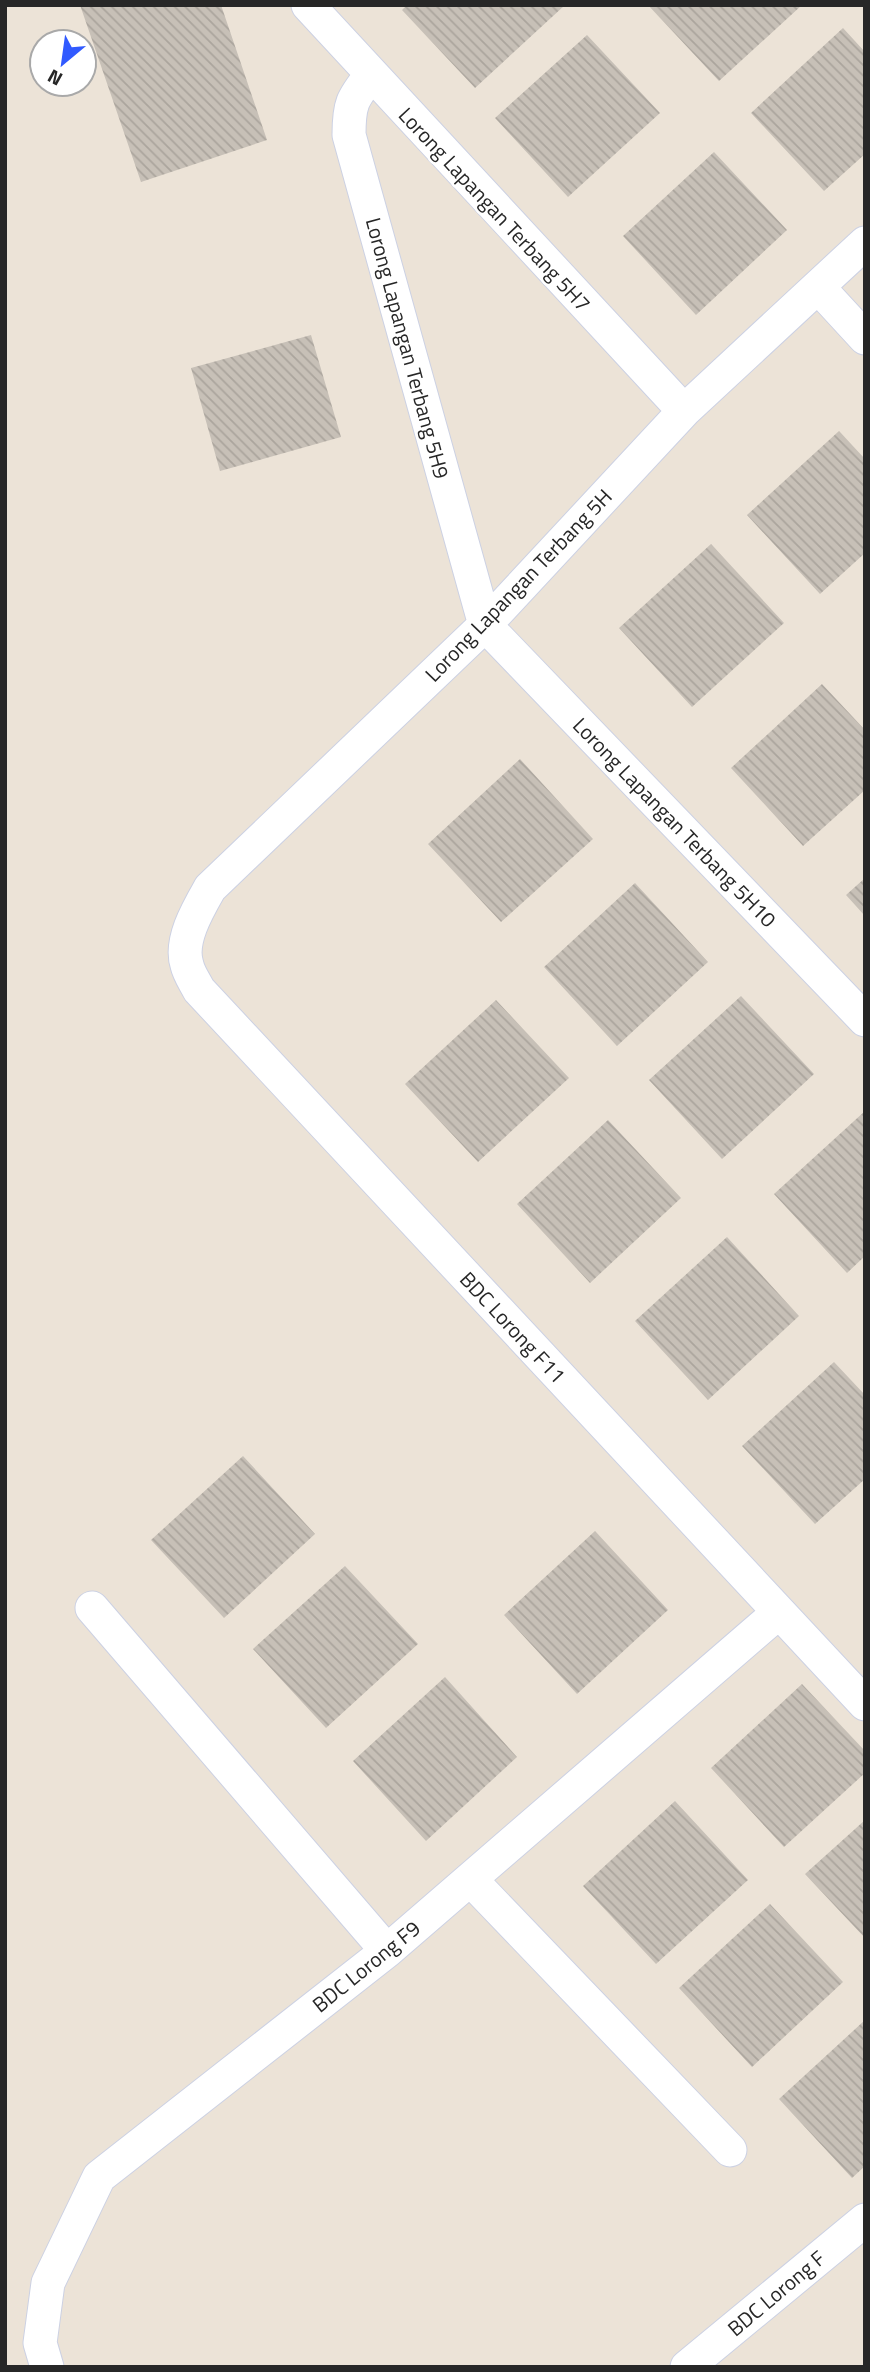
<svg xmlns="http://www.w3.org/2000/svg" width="870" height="2372" viewBox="0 0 870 2372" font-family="'Titillium Web',sans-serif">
<defs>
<pattern id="building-back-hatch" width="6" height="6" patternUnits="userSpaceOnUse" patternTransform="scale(1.75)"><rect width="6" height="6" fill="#c7c0b7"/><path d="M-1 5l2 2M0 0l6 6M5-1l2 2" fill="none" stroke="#aba59d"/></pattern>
</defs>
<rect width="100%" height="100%" fill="#ece3d7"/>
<!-- building -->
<path fill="url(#building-back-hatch)" d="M 80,5 L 221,5 L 267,140 L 141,182 Z
M 407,5 L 565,5 L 475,88 L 402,10 Z
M 648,5 L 802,5 L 719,81 Z
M 843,28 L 865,52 L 865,154 L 824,191 L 751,113 Z
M 587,35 L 660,113 L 568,197 L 495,118 Z
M 714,152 L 787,230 L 696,315 L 623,236 Z
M 311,335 L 341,437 L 220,471 L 191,368 Z
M 839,431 L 865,459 L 865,553 L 820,594 L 747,515 Z
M 711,544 L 784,623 L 692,707 L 619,628 Z
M 822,684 L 865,730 L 865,790 L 803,846 L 731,768 Z
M 520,759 L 593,839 L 501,922 L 428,844 Z
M 865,878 L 865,916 L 846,895 Z
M 635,883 L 708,962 L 617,1046 L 544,967 Z
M 741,996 L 814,1074 L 722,1159 L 649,1080 Z
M 496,1000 L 569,1078 L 478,1162 L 405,1084 Z
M 865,1111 L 865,1256 L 847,1273 L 774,1194 Z
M 608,1120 L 681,1198 L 590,1283 L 517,1204 Z
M 727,1237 L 799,1316 L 708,1400 L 635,1321 Z
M 834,1362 L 865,1395 L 865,1479 L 815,1524 L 742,1446 Z
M 243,1456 L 315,1534 L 224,1618 L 151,1540 Z
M 595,1531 L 668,1610 L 577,1694 L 504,1615 Z
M 345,1566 L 418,1644 L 326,1728 L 253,1649 Z
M 445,1677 L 517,1757 L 426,1841 L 353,1761 Z
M 802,1684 L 865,1751 L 865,1773 L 784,1847 L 711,1768 Z
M 675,1801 L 748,1880 L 656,1964 L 583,1886 Z
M 865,1820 L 865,1938 L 805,1874 Z
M 770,1904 L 843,1982 L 752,2067 L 679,1988 Z
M 865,2020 L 865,2166 L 852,2178 L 779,2099 Z"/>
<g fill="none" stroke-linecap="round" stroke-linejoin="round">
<defs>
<path id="street" d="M 308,5 L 684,411
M 371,75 C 352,99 349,104 349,135 L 485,625 L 865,1020
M 865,243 L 684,411 L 485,625 L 210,888 C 198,909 179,941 187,965 C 189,974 195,982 199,990 L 865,1704
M 819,288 L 865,338
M 92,1608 L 387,1951
M 471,1880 L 730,2150
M 47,2367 L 40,2343 L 48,2283 L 99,2177 L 387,1951 L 779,1612
M 687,2367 L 865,2220"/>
</defs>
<!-- street casing -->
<use href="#street" stroke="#ccd1e3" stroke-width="35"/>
<!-- street -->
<use href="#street" stroke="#fff" stroke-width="33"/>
</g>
<g text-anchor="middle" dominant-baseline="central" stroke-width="5" stroke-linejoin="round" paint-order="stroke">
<!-- street labels -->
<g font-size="21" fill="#272727" stroke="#fff">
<text transform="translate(495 209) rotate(47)">Lorong Lapangan Terbang 5H7</text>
<text transform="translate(408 348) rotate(75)">Lorong Lapangan Terbang 5H9</text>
<text transform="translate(518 585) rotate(-46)">Lorong Lapangan Terbang 5H</text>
<text transform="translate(675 822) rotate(46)">Lorong Lapangan Terbang 5H10</text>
<text transform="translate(513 1327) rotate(47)">BDC Lorong F11</text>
<text transform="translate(366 1966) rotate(-39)">BDC Lorong F9</text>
<text transform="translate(776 2293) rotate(-40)">BDC Lorong F</text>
</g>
</g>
<!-- border -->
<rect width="870" height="2372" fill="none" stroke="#272727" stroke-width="14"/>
<!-- north arrow -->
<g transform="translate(63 63) rotate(209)"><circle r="33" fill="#ffffff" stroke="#a9a9a9" stroke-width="2"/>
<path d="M0-5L12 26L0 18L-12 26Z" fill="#315aff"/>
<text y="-10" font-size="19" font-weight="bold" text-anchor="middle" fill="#272727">N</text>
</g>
</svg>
